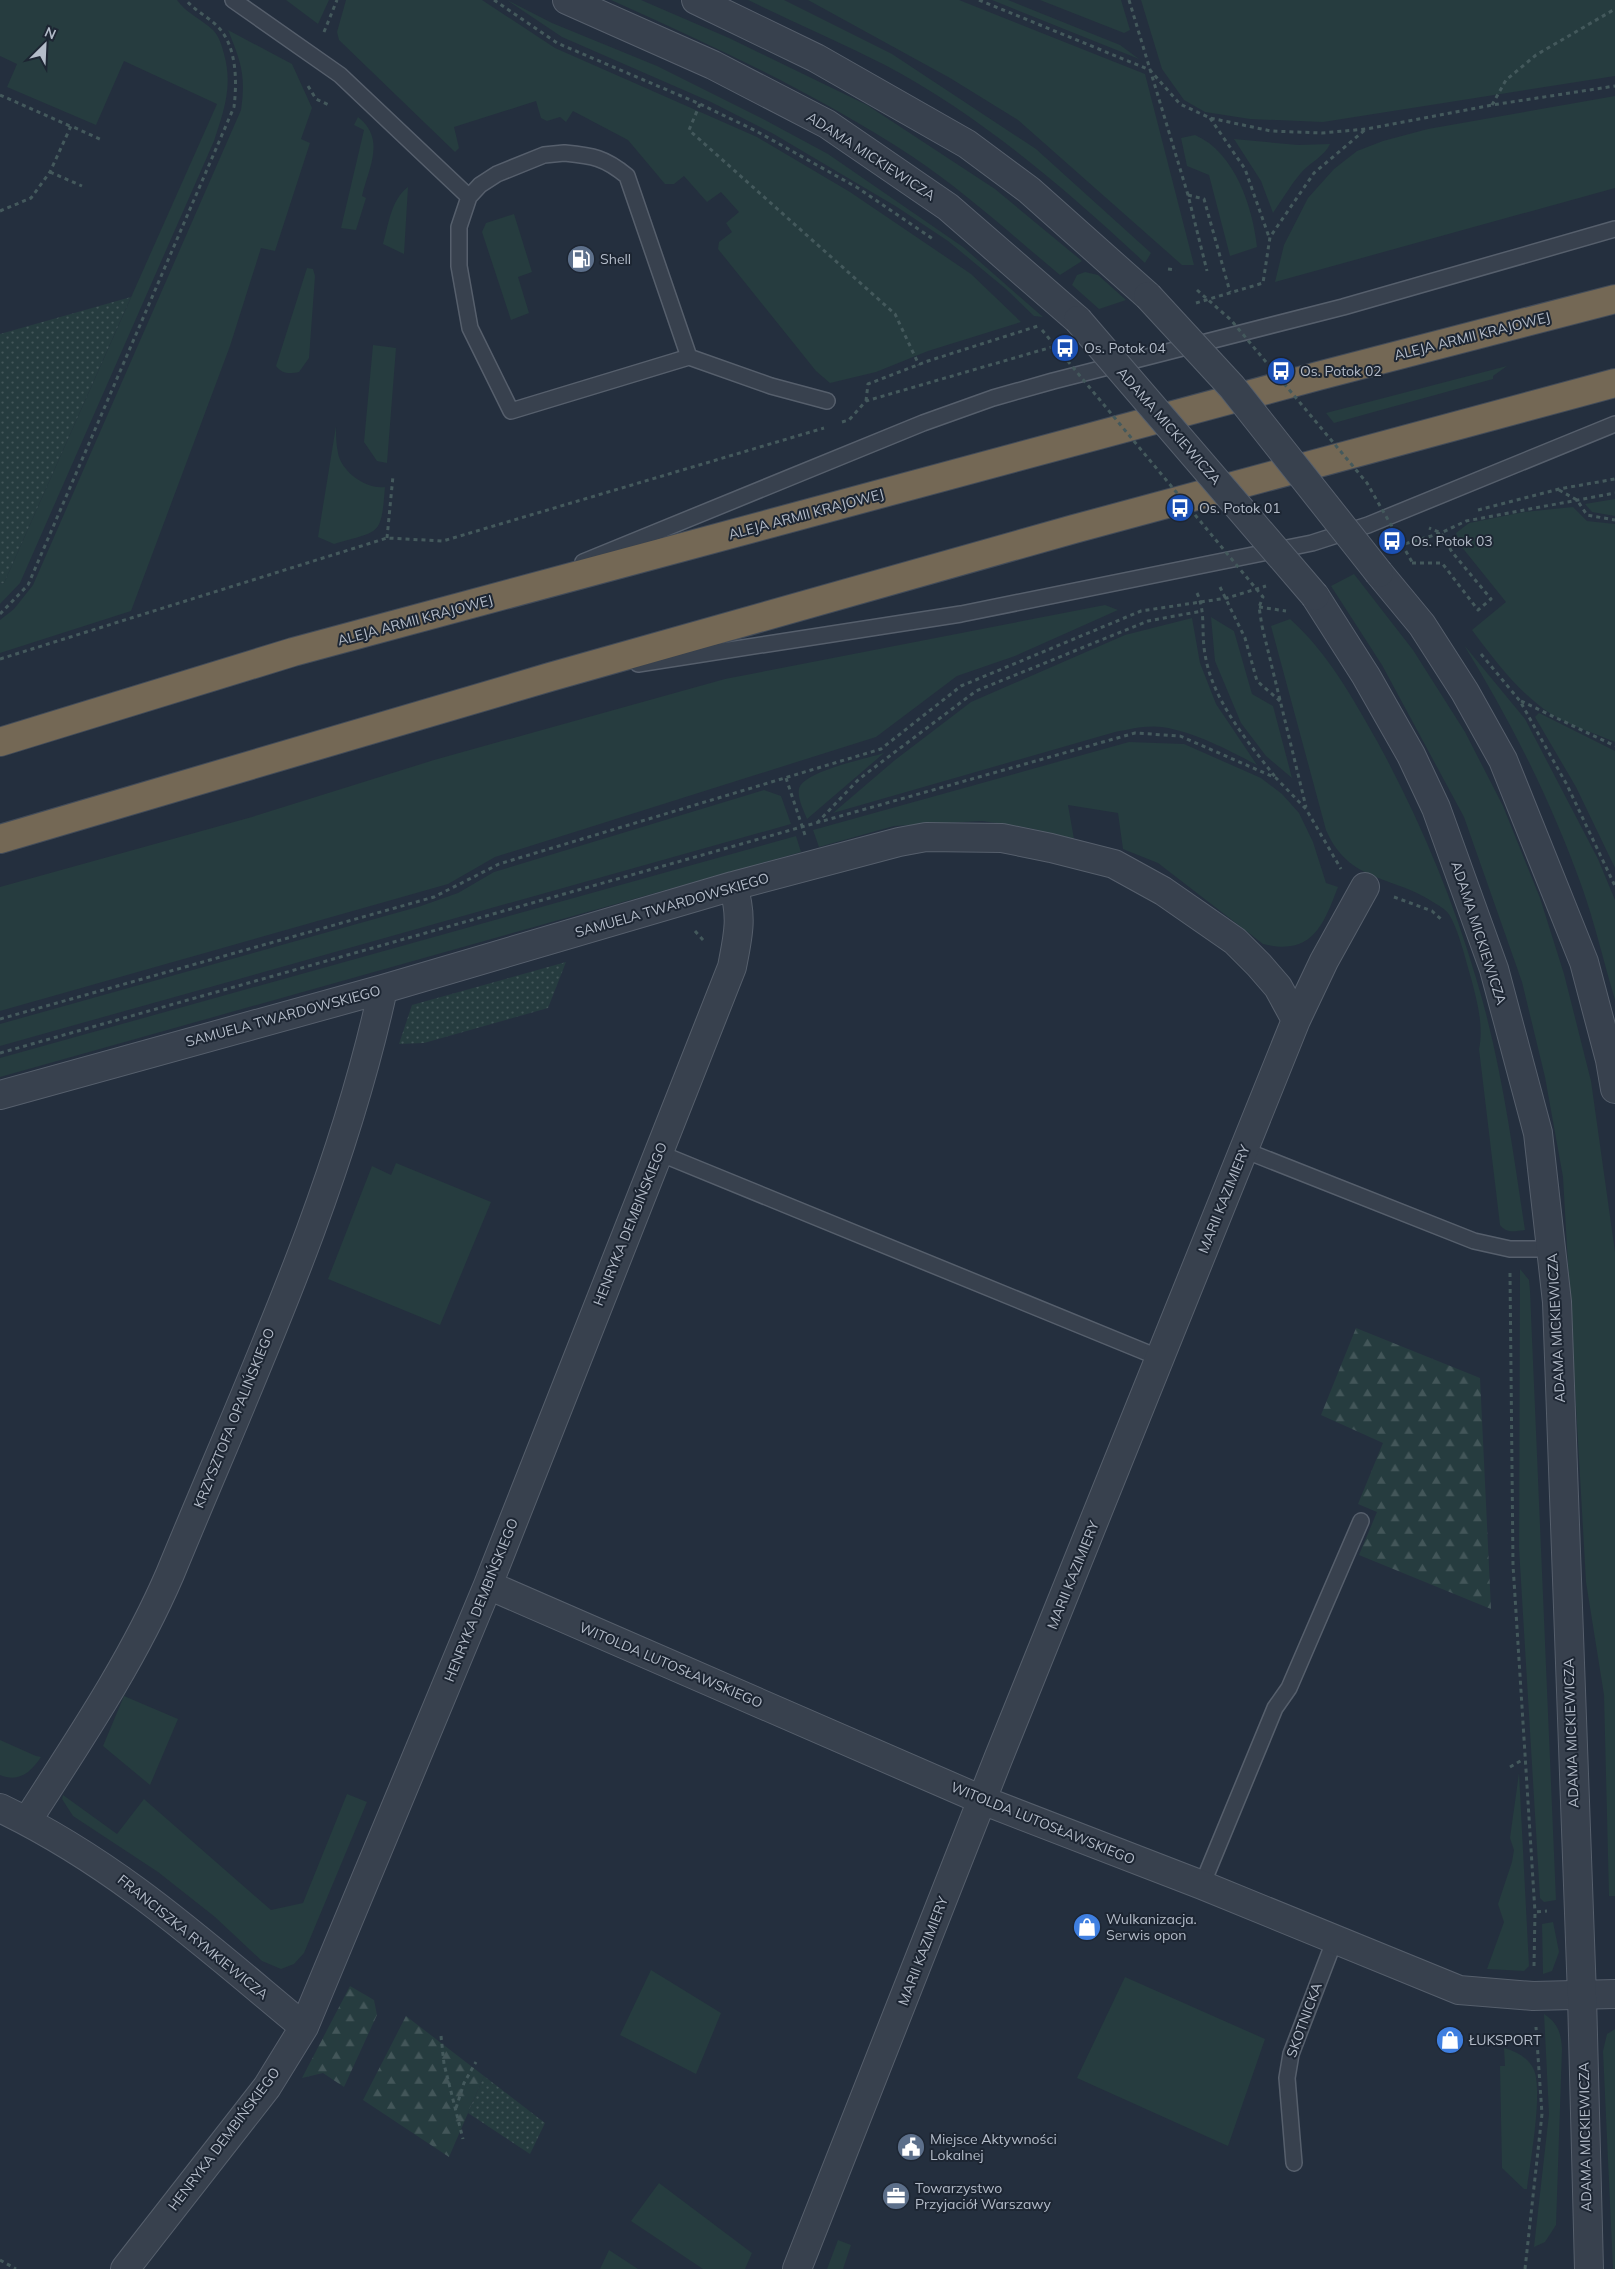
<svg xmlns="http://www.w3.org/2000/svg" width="1615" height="2269" viewBox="0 0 1615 2269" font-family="Mulish,sans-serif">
<defs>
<pattern id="forest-firs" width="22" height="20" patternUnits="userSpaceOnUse" patternTransform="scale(1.25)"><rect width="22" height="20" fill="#263c3f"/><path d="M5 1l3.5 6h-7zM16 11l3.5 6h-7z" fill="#435659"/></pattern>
<pattern id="garden-dots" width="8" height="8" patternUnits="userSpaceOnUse" patternTransform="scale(1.25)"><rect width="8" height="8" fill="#263c3f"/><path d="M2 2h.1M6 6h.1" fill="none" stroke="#435659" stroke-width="1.8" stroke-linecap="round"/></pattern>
</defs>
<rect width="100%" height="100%" fill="#242f3e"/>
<!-- green -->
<path fill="#263c3f" d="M 0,0 L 177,0 C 186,13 201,19 213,30 C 219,36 222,46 224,54 C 233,86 224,111 214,141 L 20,583 L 0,604 L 0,584 L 4,583 L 217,104 L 124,61 L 96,125 L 7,87 L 17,64 L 0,56 Z
M 286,0 L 329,0 L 318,24 Z
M 346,0 L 482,0 L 555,48 L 757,137 L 850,192 L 971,274 L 1021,322 L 928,351 L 876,372 L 830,383 L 816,371 L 718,249 L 719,242 L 732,232 L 726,223 L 739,212 L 721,192 L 707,202 L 684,176 L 674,184 L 665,184 L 628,140 L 573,111 L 566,122 L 560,117 L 547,121 L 541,118 L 536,101 L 454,127 L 459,148 L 455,152 L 339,40 L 337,32 Z
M 507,0 L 552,23 L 657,66 L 765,120 L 828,154 L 963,247 L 1043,317 L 1034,316 L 1006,289 L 948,241 L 897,207 L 772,133 L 711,102 L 562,37 Z
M 611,0 L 641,0 L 729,38 L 867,105 L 995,189 L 1082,261 L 1060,275 C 1012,235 965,192 913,157 C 817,94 716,47 611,0 Z
M 748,0 L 784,0 L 892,54 L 1036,149 L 1151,253 L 1145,263 C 1066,189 981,116 885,65 C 840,42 793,22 748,0 Z
M 808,0 L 959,0 L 1145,74 L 1194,265 L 1182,265 L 1018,120 L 950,78 Z
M 992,0 L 1008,0 L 1120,45 L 1139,59 Z
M 1040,0 L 1121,0 L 1130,30 L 1124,33 Z
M 1141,0 L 1615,0 L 1615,76 L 1323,122 L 1250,119 L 1205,112 L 1184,100 L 1162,69 Z
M 228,30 L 292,64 L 312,108 L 301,139 L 310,143 L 275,251 L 261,248 L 230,346 L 131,611 L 0,653 L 0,620 L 14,609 L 33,585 L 241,110 C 246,75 241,62 228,30 Z
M 1615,96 L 1615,188 L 1275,282 L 1284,245 L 1308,198 L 1334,169 L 1357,151 L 1383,141 L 1428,129 Z
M 358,117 C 386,139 369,167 362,196 L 366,198 L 356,230 L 341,228 L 364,130 L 354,125 Z
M 1195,135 C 1235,152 1253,208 1257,247 L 1230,256 L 1209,175 L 1187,166 L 1181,138 Z
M 1234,139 L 1298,145 L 1330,144 C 1325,156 1309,163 1300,174 C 1290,186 1282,200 1273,213 L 1261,181 Z
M 408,187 L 404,254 L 383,244 C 389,223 391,200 408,187 Z
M 514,214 L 532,272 L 518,277 L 529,313 L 511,320 L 482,232 L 486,223 Z
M 307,268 L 313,269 L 315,276 L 309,358 L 299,372 C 289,374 282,374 276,366 Z
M 1085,272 L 1098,275 L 1126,300 L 1099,309 L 1072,285 L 1077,275 Z
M 373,345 L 396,348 L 387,463 L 377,461 L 364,442 Z
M 1507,366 L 1493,376 L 1493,379 L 1334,423 L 1326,413 Z
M 336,426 C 336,435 336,444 338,453 C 341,471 366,490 385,487 C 381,538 380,530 334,544 L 318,537 Z
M 1615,499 L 1615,516 L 1592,512 L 1585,504 Z
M 1573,507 L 1587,521 L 1615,524 L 1615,742 C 1594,733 1570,726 1551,714 C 1518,692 1496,662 1472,630 L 1506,602 L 1461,546 L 1456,533 L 1469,523 L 1524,512 Z
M 1354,574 L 1413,650 L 1465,732 L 1503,806 L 1540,898 L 1564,974 L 1591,1081 L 1615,1252 L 1615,1896 L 1609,1896 L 1604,1695 L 1586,1582 L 1563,1177 L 1545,1077 L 1522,982 L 1464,817 L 1382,665 L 1331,586 Z
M 1105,605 L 1118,610 L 1015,656 L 957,676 L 876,737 L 495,857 L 448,884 L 0,1011 L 0,887 L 252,817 L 434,760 L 725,679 Z
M 1211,617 L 1234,631 L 1252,694 L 1273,706 L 1292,778 L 1266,756 L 1241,723 L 1215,661 Z
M 1192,618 L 1200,663 L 1216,704 L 1257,765 C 1228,750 1195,732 1162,727 C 1147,725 1130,729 1115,732 L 833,813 L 895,760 L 971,702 L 1125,635 Z
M 1290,619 C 1328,653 1352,697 1377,741 C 1418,816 1452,896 1476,978 C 1501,1060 1512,1145 1525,1230 C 1515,1231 1507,1234 1500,1225 L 1479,1049 C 1484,1026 1477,1001 1471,978 C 1466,961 1458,927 1448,913 C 1445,909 1438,905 1433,902 C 1392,875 1349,883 1326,830 L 1271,626 Z
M 1464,645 L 1525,719 L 1598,859 L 1615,900 L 1615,1000 C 1604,963 1595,924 1582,887 C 1552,803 1511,721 1464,645 Z
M 1539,713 L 1615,751 L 1615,868 L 1576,787 L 1535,717 Z
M 1129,742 L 1184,744 L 1261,778 L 1282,794 L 1299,813 L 1313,842 L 1326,883 L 1338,887 C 1323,926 1312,956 1263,944 L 1158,863 L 1123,849 L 1118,813 L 1068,805 L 1074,839 L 1029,828 L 982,821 L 894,826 L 819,847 L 813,830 Z
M 884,753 L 807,819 C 804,811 797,798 799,789 C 803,771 866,759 884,753 Z
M 764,790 L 781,796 L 791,824 L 0,1046 L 0,1024 L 421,906 L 458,893 L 494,872 Z
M 796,836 L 801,852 L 0,1077 L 0,1058 Z
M 396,1163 L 491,1202 L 440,1325 L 328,1279 L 372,1166 L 391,1175 Z
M 1520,1269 L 1529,1280 L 1530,1291 L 1556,1900 L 1544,1902 L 1540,1898 L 1519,1548 Z
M 124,1696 L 178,1719 L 150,1785 L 103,1746 Z
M 0,1740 L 36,1756 L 41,1757 C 31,1772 19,1783 0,1775 Z
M 1519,1773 L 1529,1966 L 1524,1971 L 1487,1969 L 1504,1922 L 1498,1904 L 1512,1862 L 1514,1850 L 1510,1838 Z
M 347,1794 L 367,1802 L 304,1953 L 294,1964 L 281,1969 L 262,1961 L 215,1917 L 158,1872 L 73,1816 L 62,1799 L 63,1795 L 117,1834 L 144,1799 L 271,1910 L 303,1903 Z
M 1553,1922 L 1559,1952 L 1552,1971 L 1543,1974 L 1542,1924 Z
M 651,1970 L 721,2013 L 696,2074 L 620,2035 Z
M 1125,1977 L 1265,2039 L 1228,2146 L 1077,2078 Z
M 1544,2014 C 1558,2023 1561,2033 1562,2049 L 1556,2225 L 1545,2242 L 1534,2247 L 1549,2114 Z
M 1615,2029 L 1615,2269 L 1613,2269 L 1603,2051 L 1607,2034 Z
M 1504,2048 C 1516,2051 1529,2058 1534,2070 C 1543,2093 1530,2162 1527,2189 L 1524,2189 L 1502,2168 L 1500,2066 L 1505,2066 Z
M 659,2183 L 752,2253 L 745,2269 L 703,2269 L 631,2221 Z
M 838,2240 L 851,2245 L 843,2269 L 827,2269 Z
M 609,2250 L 638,2269 L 600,2269 Z"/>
<!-- forest -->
<path fill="url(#forest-firs)" d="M 1356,1328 L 1480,1378 L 1491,1609 L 1359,1555 L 1377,1512 L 1358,1504 L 1383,1443 L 1321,1415 Z
M 350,1986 L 374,2000 L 377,2015 L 344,2087 L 323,2073 L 302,2078 Z
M 406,2016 L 484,2076 L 449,2157 L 363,2100 Z"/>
<!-- garden -->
<path fill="url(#garden-dots)" d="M 131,297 L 4,583 L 0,584 L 0,334 Z
M 566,962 L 548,1008 L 424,1043 L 399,1044 L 412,1005 Z
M 484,2076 L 545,2123 L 530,2154 L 468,2113 Z"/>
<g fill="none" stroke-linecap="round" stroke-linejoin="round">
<defs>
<path id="service" d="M 233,0 L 340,75 L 469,197
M 564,153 C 593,156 604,157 627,176 L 689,357 L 511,411 L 470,328 L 459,266 L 459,227 L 469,197 L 480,185 L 497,174 L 544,155 Z
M 689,357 L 771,386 L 827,401
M 583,562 L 923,423 L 993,398 L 1053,381 L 1343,307 L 1615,229
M 638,664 L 961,614 L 1312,543 L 1368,525 L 1615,424
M 1244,1150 L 1474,1241 L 1510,1249 L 1552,1249
M 659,1153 L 1160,1358
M 1202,1885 L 1275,1708 L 1289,1688 L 1361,1521
M 1294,2163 L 1287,2078 L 1291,2054 L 1335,1939"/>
<path id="minor" d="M 0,1095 L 383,989 L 733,886 L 899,842 L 926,837 L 1002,838 L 1051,848 L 1114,864 L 1163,891 L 1235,941 L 1259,965 L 1278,987 L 1296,1020
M 488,1585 L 982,1800 L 1202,1885 L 1459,1990 L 1533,1996 L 1615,1994
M 0,1808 C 117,1864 205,1945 304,2027
M 27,1821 C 79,1740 132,1662 170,1574 C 249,1382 339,1192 383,989
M 125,2269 L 267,2087 L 304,2027 L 488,1585 L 732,967 C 738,936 743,917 733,886
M 797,2269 L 998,1759 L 1296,1020 L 1324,961 L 1365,887"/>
<path id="tertiary" d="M 567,0 L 713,65 L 827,124 L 948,207 L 1078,320
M 696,0 L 816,58 L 967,144 L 1029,190 L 1148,296
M 1379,573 L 1422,625 L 1465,692 L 1503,760 L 1584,962 L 1610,1060 L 1615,1089
M 1315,596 L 1366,676 L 1411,755 L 1436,808 L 1494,969 L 1538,1133 L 1557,1302 L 1582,1996 L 1589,2269"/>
<path id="motorway" d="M 0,742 L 293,652 L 1318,376 L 1615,299
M 0,839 L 550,677 L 1074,529 L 1615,383"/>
</defs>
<!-- service casing -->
<use href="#service" stroke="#565f6c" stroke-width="18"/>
<!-- minor casing -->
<use href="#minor" stroke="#565f6c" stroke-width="30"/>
<!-- tertiary casing -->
<use href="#tertiary" stroke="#565f6c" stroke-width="30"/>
<!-- motorway casing -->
<use href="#motorway" stroke="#434c59" stroke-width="30"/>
<!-- path -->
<path stroke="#44595c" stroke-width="3" stroke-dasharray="4 4" stroke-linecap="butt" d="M 494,0 L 557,43 L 700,104 L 756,131 L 858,188 L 933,239
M 979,0 L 1150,70 L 1180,104 L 1210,118 L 1271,131 L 1322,133 L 1366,129 L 1492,105 L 1615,86
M 1129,0 L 1188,195 L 1207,271
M 324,32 L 337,0
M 308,86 L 316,99 L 331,106
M 0,95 L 70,126
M 700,104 L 689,130 L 895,314 L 919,365
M 1492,105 L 1506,80 L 1536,55 L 1615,9
M 1210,118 L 1245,169 L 1269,237
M 50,172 L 82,186
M 1188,195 L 1204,199 L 1230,292
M 0,211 L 31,198 L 50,172 L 71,126 L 102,140
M 1168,269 L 1176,270
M 1196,303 L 1263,283 L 1270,237 L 1314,173 L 1366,129
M 866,401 L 868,384 L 928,361 L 1038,326
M 842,422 L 849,420 L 866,401 L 1059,345
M 1559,490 L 1577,500 L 1587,515 L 1615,520
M 1478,510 L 1559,489 L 1615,479
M 387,538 L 393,476
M 1398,546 L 1441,533 L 1466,521 L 1615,493
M 1412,563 L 1442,563 L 1478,610 L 1491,599 L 1452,552 L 1441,533 L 1429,528
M 1220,587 L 1245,638 L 1257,681 L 1280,701
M 1197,593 C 1206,612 1201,633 1205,654 C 1212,700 1248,742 1276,778
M 1259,607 L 1286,611
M 0,614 L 28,585 L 234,107 C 237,82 237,48 219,28 C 209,17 195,11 186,0
M 1262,626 L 1306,807
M 1481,654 L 1520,701 L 1567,785 L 1615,886
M 0,659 L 387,538 L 443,541 L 824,428
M 1521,701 L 1615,746
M 786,778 L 805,835
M 817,823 L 859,779 L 976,691 L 1148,621 L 1202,611
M 1394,897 L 1432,911 L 1442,920
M 695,931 L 704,941
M 0,1019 L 434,897 L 499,864 L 881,749 L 961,686 L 1141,611 L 1227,598 L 1266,586
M 0,1053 L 1135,733 L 1180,736 L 1276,778 L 1306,809 L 1341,869
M 1510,1273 L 1513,1565 L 1535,1912
M 1510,1767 L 1524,1759
M 1534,1966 L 1535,1912 L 1547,1911
M 441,2036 L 444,2064 L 463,2139
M 456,2108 L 464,2083 L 476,2062
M 0,2260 L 16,2269
M 1525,2269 L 1542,2114 L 1536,2027"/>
<!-- service -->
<use href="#service" stroke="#38414e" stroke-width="15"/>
<!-- minor -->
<use href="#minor" stroke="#38414e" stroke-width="28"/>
<!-- tertiary -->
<use href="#tertiary" stroke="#38414e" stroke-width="28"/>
<!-- motorway -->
<use href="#motorway" stroke="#746855" stroke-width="28"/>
<defs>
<path id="tertiary-bridge" d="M 1148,296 L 1232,387 L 1379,573
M 1078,320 L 1315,596"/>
</defs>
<!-- tertiary-bridge casing -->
<use href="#tertiary-bridge" stroke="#565f6c" stroke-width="30" stroke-linecap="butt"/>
<!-- path-bridge -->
<path stroke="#44595c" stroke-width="3" stroke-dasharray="4 4" stroke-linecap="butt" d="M 1197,290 L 1231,320 L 1367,483 L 1412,562
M 1042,330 L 1263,597 L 1259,607 L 1262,626"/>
<!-- tertiary-bridge -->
<use href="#tertiary-bridge" stroke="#38414e" stroke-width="28"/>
</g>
<!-- icons -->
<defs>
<symbol id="fuel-disc" viewBox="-11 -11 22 22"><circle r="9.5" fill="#5c6f8a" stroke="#1d2633"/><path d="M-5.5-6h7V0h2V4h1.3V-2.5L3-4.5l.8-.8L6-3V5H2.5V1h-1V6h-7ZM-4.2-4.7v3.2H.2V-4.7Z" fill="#fff"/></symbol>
<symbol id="bus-disc" viewBox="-11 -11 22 22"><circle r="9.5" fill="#1a4fb4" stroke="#1d2633"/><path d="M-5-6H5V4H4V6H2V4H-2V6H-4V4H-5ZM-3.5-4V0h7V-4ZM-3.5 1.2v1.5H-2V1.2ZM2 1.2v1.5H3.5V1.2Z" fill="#fff"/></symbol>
<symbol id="shop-disc" viewBox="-11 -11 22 22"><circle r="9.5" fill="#3f7fe0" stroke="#1d2633"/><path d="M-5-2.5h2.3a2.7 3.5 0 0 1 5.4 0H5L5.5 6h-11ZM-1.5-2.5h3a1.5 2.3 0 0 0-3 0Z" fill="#fff"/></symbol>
<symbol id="civic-disc" viewBox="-11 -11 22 22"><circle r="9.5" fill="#5c6f8a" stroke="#1d2633"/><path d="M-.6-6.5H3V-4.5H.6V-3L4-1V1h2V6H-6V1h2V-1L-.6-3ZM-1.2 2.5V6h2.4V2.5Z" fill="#fff"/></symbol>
<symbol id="office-disc" viewBox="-11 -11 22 22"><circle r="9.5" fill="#5c6f8a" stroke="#1d2633"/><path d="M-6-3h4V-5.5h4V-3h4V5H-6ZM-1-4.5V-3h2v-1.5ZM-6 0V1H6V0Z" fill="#fff"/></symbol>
</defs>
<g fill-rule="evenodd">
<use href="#fuel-disc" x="565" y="243" width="32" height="32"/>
<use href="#bus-disc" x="1049" y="332" width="32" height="32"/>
<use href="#bus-disc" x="1265" y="355" width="32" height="32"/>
<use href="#bus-disc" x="1164" y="492" width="32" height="32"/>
<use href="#bus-disc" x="1376" y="525" width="32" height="32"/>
<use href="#shop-disc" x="1071" y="1911" width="32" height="32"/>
<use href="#shop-disc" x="1434" y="2024" width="32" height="32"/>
<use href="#civic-disc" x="895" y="2131" width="32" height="32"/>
<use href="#office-disc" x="880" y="2180" width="32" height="32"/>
</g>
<g text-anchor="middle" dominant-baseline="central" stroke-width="4" stroke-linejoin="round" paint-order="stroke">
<!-- street labels -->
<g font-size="14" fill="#b4bcc9" stroke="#1d2633">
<text transform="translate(871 156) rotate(33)">ADAMA MICKIEWICZA</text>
<text transform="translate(1472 336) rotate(-14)">ALEJA ARMII KRAJOWEJ</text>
<text transform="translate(1169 426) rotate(49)">ADAMA MICKIEWICZA</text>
<text transform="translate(806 514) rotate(-15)">ALEJA ARMII KRAJOWEJ</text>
<text transform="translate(415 620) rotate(-15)">ALEJA ARMII KRAJOWEJ</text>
<text transform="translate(672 905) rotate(-16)">SAMUELA TWARDOWSKIEGO</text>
<text transform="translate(1479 933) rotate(72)">ADAMA MICKIEWICZA</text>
<text transform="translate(283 1016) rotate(-15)">SAMUELA TWARDOWSKIEGO</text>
<text transform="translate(1224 1199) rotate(-68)">MARII KAZIMIERY</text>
<text transform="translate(630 1224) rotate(-68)">HENRYKA DEMBIŃSKIEGO</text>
<text transform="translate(1556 1328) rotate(-93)">ADAMA MICKIEWICZA</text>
<text transform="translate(234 1418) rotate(-68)">KRZYSZTOFA OPALIŃSKIEGO</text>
<text transform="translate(1073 1575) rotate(-68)">MARII KAZIMIERY</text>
<text transform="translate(481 1600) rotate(-68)">HENRYKA DEMBIŃSKIEGO</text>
<text transform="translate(671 1665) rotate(23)">WITOLDA LUTOSŁAWSKIEGO</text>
<text transform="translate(1571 1733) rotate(-92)">ADAMA MICKIEWICZA</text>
<text transform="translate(1043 1823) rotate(22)">WITOLDA LUTOSŁAWSKIEGO</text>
<text transform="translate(193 1937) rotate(39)">FRANCISZKA RYMKIEWICZA</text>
<text transform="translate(923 1951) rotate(-69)">MARII KAZIMIERY</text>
<text transform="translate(1304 2020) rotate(-70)">SKOTNICKA</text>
<text transform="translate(1585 2137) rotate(-91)">ADAMA MICKIEWICZA</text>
<text transform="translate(224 2139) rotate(-53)">HENRYKA DEMBIŃSKIEGO</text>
</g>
<!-- poi labels -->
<g font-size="14" fill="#b4bcc9" stroke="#1d2633" text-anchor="start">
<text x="600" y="259">Shell</text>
<text x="1084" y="348">Os. Potok 04</text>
<text x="1300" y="371">Os. Potok 02</text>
<text x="1199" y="508">Os. Potok 01</text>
<text x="1411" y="541">Os. Potok 03</text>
<text x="1106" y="1919">Wulkanizacja.<tspan x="1106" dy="16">Serwis opon</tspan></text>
<text x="1469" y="2040">ŁUKSPORT</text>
<text x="930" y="2139">Miejsce Aktywności<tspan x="930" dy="16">Lokalnej</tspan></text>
<text x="915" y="2188">Towarzystwo<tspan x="915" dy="16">Przyjaciół Warszawy</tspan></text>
</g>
</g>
<!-- north arrow -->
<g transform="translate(45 45) rotate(24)" stroke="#1d2633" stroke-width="4" paint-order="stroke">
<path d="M0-4L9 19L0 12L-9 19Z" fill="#b4bcc9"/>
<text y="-8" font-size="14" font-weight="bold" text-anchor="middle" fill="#b4bcc9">N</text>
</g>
</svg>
